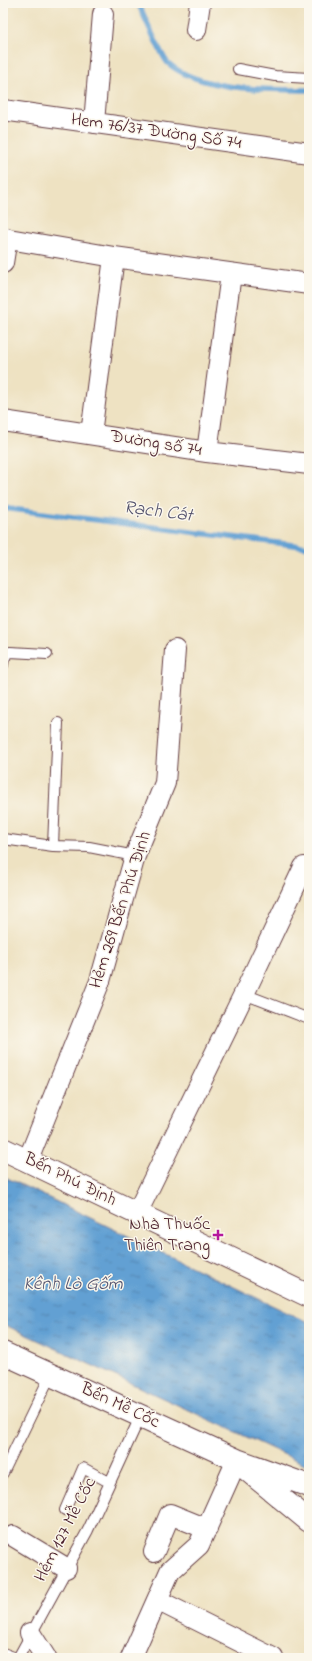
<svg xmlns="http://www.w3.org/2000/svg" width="312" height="1661" viewBox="0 0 312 1661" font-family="'Indie Flower',sans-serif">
<defs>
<pattern id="water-ripples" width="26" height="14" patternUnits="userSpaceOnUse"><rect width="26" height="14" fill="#62a0d3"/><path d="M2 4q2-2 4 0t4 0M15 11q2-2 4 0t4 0" fill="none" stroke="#5382ab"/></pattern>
</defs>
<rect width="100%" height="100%" fill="#fbf7ec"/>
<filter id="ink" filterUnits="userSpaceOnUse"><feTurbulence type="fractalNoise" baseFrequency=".025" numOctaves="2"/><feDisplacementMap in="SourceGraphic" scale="8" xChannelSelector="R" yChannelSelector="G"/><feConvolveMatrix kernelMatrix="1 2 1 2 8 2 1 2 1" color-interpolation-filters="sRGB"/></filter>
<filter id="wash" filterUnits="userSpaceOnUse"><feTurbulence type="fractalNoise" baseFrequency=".012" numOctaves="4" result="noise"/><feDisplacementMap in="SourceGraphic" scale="16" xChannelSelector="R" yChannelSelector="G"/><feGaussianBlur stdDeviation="0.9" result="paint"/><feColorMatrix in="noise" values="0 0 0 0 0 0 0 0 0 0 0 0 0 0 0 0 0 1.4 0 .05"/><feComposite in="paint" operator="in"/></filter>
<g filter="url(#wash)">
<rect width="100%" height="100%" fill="#eee2c2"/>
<!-- water -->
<path fill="url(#water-ripples)" stroke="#56607f" d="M 3,1176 L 309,1323 L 309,1466 L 3,1324 Z"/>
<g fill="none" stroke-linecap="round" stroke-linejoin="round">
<!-- stream -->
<path stroke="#62a0d3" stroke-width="5.5" d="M 138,3 C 143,13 162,58 168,63 C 199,91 269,90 309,90
M 3,508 L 309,547"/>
</g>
</g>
<g filter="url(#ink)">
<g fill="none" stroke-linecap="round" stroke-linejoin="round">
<defs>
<path id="lane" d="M 238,69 L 275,76 L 309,78
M 3,665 L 4,658 L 10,652 L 47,654
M 3,839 L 53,846 L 89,847 L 135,856
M 53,846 L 58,723
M 244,994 L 309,1019
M 3,1473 L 51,1374
M 65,1510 L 83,1468 L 109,1482
M 3,1653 L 16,1658
M 18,1658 L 88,1530 L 141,1415"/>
<path id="street" d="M 196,30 L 200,3
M 3,110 L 309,153
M 94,123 L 103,14
M 3,238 L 114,257 L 309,284
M 3,263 L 7,238
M 3,421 L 207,452 L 309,464
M 91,434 L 114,257
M 207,452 L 231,274
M 28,1160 L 100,981 L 135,856 L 165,783 L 175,650
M 137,1213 L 244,994 L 304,867
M 13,1536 L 66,1568
M 154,1552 L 170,1514 L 207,1529
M 157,1600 L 273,1658
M 30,1633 L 46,1658
M 131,1658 L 170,1571 L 199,1545 L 237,1460"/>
<path id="secondary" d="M 3,1149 L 309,1296
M 3,1353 L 237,1460 L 309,1486
M 246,1469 L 309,1521"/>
</defs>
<!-- lane casing -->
<use href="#lane" stroke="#633c42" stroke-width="12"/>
<!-- street casing -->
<use href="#street" stroke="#633c42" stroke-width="22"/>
<!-- secondary casing -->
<use href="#secondary" stroke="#633c42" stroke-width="24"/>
<!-- lane -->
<use href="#lane" stroke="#fff" stroke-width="10"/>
<!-- street -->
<use href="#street" stroke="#fff" stroke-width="20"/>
<!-- secondary -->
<use href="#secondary" stroke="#fff" stroke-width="22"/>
</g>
</g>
<!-- markers -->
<path fill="#b5179e" stroke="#fbf7ec" stroke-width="1.5" d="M216 1229h4v4h4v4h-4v4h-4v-4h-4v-4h4z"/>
<g text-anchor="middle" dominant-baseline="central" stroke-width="3" stroke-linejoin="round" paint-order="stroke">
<!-- street labels -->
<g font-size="18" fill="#4a1f2b" stroke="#fbf7ec">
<text transform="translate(156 132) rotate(8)">Hem 76/37 Đường Số 74</text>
<text transform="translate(156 444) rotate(9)">Đường số 74</text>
<text transform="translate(121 910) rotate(-72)">Hẻm 269 Bến Phú Định</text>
<text transform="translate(70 1180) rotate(26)">Bến Phú Định</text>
<text transform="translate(120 1406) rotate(25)">Bến Mễ Cốc</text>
<text transform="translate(66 1530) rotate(-63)">Hẻm 127 Mễ Cốc</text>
</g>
<!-- poi labels -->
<g font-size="18" fill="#4a1f2b" stroke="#fbf7ec" text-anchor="end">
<text x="210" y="1225">Nhà Thuốc<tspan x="210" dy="21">Thiên Trang</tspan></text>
</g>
<!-- water labels -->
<g font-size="19" font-style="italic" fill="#54536e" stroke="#fbf7ec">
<text transform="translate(158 512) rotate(7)">Rạch Cát</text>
<text x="73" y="1284">Kênh Lò Gốm</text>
</g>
</g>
<!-- margin -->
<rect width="312" height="1661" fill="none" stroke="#fbf7ec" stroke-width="16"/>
</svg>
